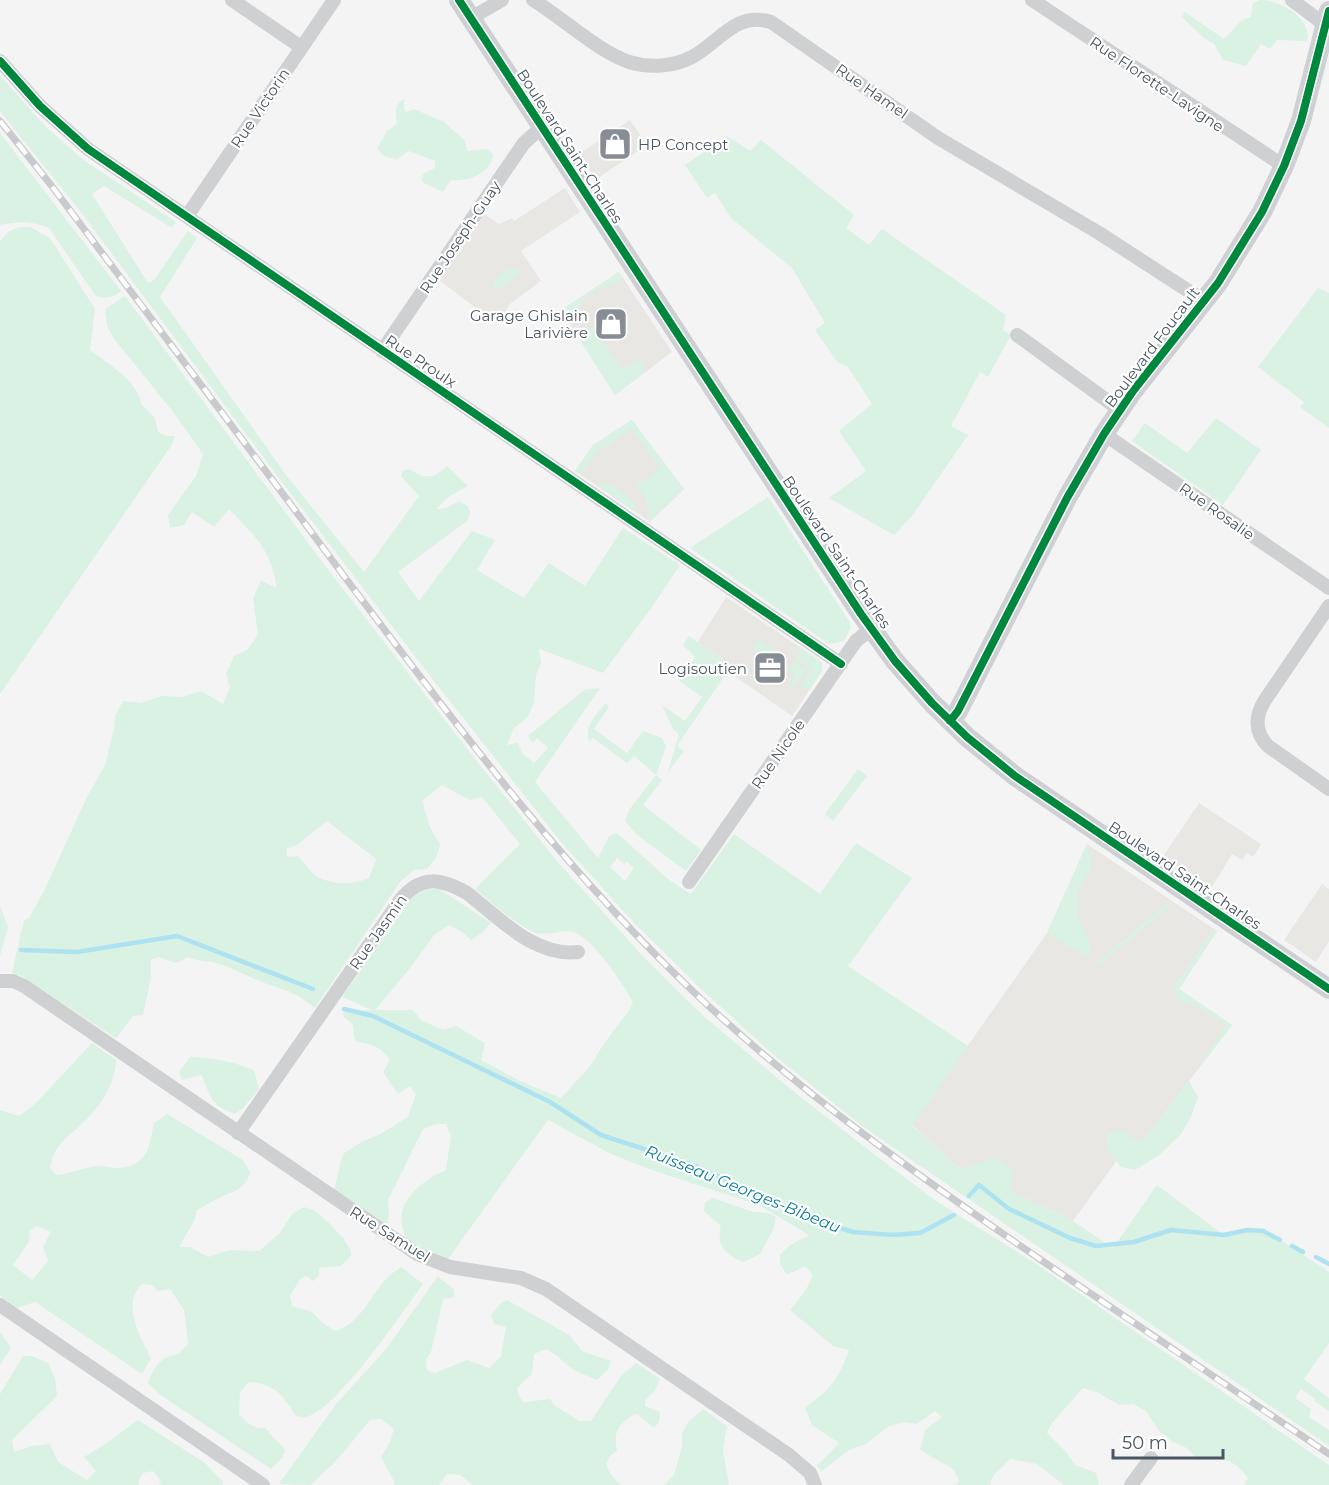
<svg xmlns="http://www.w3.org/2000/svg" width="1329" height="1485" viewBox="0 0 1329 1485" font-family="Montserrat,sans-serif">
<rect width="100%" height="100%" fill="#f4f4f4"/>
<!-- commercial -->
<path fill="#e8e7e3" d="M 630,120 L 647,145 L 595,180 L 579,154 Z
M 565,188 L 580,212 L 521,251 L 541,281 L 510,304 L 497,324 L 439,280 L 483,213 L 499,224 L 512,218 L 514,221 Z
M 619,272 L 672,352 L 615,395 L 561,310 Z
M 632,420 L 684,489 L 650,522 L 575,471 L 593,445 Z
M 726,597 L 819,660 L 822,663 L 822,671 L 792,716 L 727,671 L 731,666 L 698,642 Z
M 1199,803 L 1261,844 L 1253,857 L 1247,853 L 1242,860 L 1232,854 L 1210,890 L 1162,858 Z
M 1087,844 L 1217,931 L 1179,989 L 1232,1025 L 1146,1137 L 1123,1152 L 1073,1221 L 954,1164 L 912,1125 L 1047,933 Z
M 1322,884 L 1329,889 L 1329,941 L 1316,962 L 1284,940 Z"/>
<!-- green -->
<path fill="#d9f2e3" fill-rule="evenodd" d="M 1260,0 C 1279,0 1313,18 1307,41 L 1277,40 L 1270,49 L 1261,44 L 1246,66 L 1223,60 L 1214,44 L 1204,38 L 1182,17 L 1185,12 L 1224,39 L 1242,20 L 1251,17 L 1253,3 Z
M 0,75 L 45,126 L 81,158 L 176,222 L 172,228 L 104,186 L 92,194 L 148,283 L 154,280 L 188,231 L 197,238 L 160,297 L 286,475 L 364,572 L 419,496 L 401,476 L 403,471 L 408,469 C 425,478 432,481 447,466 L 468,486 L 448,497 L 436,509 L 446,508 L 459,501 L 468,506 L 470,513 L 467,521 L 398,572 L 419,601 L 472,531 L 495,540 L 477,570 L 524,598 L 549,563 L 585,586 L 623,528 L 680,565 L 652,607 L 603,673 L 539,649 L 541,663 L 536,675 L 534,703 L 527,718 L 514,728 L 507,745 L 518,743 L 522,753 L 534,763 L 548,748 L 537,738 L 532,743 L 528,736 L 584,690 L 600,688 L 535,782 L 598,858 L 609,836 L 617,833 L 669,880 L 691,894 L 734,834 L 820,894 L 856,843 L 912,878 L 848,966 L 968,1046 L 912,1126 L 954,1164 L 965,1170 L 982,1161 L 999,1159 C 1017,1170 1014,1171 1010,1191 L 1073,1221 L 1113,1248 L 1157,1185 L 1221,1233 L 1264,1229 L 1329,1272 L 1329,1343 L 1304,1379 L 1329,1398 L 1329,1411 L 1314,1401 L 1315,1399 L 1301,1389 L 1295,1398 L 1311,1409 L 1309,1417 L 1329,1430 L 1329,1446 L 862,1126 L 768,1050 L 698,986 L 635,924 L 561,842 L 430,676 L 279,478 L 80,211 L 0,111 ZM 617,858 L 624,864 L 627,862 L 634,868 L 625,881 L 610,867 Z
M 404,99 L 404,108 L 406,112 L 414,109 L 444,122 L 465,141 L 467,151 L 487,149 L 493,154 C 492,173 468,182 451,180 L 443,192 L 422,182 L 423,174 L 435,168 L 435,161 L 409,151 L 397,159 L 386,157 L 377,149 L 387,131 L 397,124 C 396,114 393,105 404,99 Z
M 0,133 L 121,291 C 112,298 105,300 95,295 L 49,228 C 29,220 20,222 0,225 Z
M 727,136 L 750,151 L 761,140 L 854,215 L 846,228 L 869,245 L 882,229 L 1006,315 L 1003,330 L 1011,335 L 988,377 L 980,372 L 951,426 L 968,435 L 912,516 L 894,535 L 829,498 L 866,471 L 839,431 L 872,404 L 848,367 L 838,363 L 815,330 L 825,323 L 792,268 L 731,218 L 715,193 L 707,198 L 685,165 Z
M 20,227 L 30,227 L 50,238 L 95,309 L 90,350 C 106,362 139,382 141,404 L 155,418 L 158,432 L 166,436 L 175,436 L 171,446 L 0,694 L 0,241 L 9,231 Z
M 515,267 L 522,274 L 494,292 C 493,278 501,269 515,267 Z
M 619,272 L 622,277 C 613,288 608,283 597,289 C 583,296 576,311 569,323 L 561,310 Z
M 1318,288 L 1329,293 L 1329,428 L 1300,407 L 1304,402 L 1258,367 Z
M 125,296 L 326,567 L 475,759 L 556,860 L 641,954 L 687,1000 L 707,1019 L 793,1091 L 862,1145 L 936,1201 L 1038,1265 L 1329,1465 L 1329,1485 L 1244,1485 L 1248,1478 C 1232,1457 1223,1458 1198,1460 L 1187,1448 L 1173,1442 L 1159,1431 L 1146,1411 L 1133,1404 L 1119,1405 L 1097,1392 L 1083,1388 L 1052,1423 L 1047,1433 L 1066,1452 L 1075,1465 L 1096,1473 L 1099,1485 L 1064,1485 L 1037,1464 L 1010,1459 L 994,1475 L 989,1485 L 956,1485 L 959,1481 L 953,1469 L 920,1450 L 925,1430 L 942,1417 L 935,1411 L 917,1424 L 904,1422 L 889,1426 L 866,1444 L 849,1450 L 822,1471 L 817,1466 L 839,1443 L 812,1425 L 805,1408 C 831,1388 838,1381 849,1350 L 833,1346 L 790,1310 L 806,1290 L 813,1275 L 805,1266 L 787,1275 L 780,1264 L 780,1255 L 790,1245 L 809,1235 L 759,1205 L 649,1169 L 611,1154 L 548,1120 L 448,1259 C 436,1252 420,1251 409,1242 C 405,1237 403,1231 402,1225 C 397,1199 425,1179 446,1170 L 451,1136 L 446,1124 L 436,1124 L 423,1129 L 388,1200 L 389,1216 L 387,1225 L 334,1190 L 343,1154 L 363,1141 L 379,1135 L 408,1117 L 416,1094 L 410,1086 L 398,1094 L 383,1072 L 390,1060 C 381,1047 372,1044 357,1042 L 354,1037 L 353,1025 L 344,1017 L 343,1012 L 372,1010 L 342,997 L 413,896 L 426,889 L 439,889 L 491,923 L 482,933 L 471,940 L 461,931 L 449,925 L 435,934 L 407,972 L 375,1010 L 413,1010 L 421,1020 L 443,1030 L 456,1026 L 485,1043 L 481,1060 L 518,1080 L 561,1098 L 591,1065 L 603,1045 L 630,1009 L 633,1002 C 625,986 591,936 573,932 C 563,929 548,936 536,933 C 521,929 489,900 475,889 L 520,844 L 482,797 L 470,800 L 442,785 L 422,801 L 429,825 L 440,845 L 436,858 L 427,869 L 414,870 L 400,882 L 315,1008 C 292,989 280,990 255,979 C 242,974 229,966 215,963 C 206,961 197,961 188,957 L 176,963 L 158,957 L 151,960 L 151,977 L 143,1015 L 133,1016 L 116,1038 L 21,976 L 12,973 L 24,920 L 29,918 L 45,889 L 86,799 L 105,765 L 114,730 L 115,716 L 123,701 L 141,703 L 162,696 L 182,697 L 201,691 L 223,704 L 230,687 L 226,674 L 234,656 L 247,650 L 258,635 L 253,598 L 261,581 L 277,588 C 270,547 256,538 229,509 L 214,527 L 192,512 L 184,525 L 170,528 L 168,515 L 196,476 L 203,454 L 174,413 L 115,340 L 107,326 L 105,309 ZM 327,821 L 376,859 L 369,878 C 354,885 333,885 318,877 C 311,873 304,862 298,856 L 287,857 L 287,848 L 297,845 Z
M 594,327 L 622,370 L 640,359 L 646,371 L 615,395 L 578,337 Z
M 1216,418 L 1261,450 L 1223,505 L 1132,441 L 1145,423 L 1187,453 Z
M 632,420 L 684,489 L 649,521 C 649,505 647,497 636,486 L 660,468 L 631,429 L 599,451 L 580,474 L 575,471 L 593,445 Z
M 602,481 C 619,488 632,496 639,514 L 598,486 Z
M 768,497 L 849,621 L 851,627 L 844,641 L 829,644 L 690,548 Z
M 689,636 L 731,666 L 677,746 L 684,751 L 668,772 L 679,734 L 673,729 L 662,705 L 685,721 L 702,697 L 679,681 L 695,657 L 683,645 Z
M 758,639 L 777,651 L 769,660 L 762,658 L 763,656 L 752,648 Z
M 803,649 L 819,660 L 823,668 L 811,688 L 806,690 L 801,686 L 811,669 L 795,658 Z
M 795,661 L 807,670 L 791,690 L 788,688 L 795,677 L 788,670 Z
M 606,703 L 609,707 L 594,729 L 627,753 L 643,731 L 662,738 L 666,746 L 656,775 L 662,780 L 643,805 L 701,850 L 686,871 L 637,835 L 625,821 L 629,810 L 656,775 L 634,756 L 627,763 L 593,738 L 589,742 C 584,725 596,715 606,703 Z
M 858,769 L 867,776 L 833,821 L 825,814 Z
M 1087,844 L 1091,859 L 1090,870 L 1078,890 L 1077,917 L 1087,935 L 1090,948 L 1088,958 L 1047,933 Z
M 1168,902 L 1171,903 L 1167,909 L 1099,965 L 1097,963 Z
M 0,906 L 8,927 L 0,956 Z
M 1213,929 L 1217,931 L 1179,989 L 1232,1025 L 1193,1076 L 1226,1025 L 1188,1001 L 1186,1004 C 1178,999 1174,995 1175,985 Z
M 92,1043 L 116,1060 C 115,1084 102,1104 85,1121 C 69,1136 53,1145 50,1168 L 57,1175 C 71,1174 84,1167 98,1166 C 106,1166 114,1169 121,1168 C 149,1164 149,1146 154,1123 L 167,1114 L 243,1160 L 250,1172 C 246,1190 233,1191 219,1198 C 211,1202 204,1206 197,1210 C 195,1226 185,1232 180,1247 L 190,1247 L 208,1257 L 230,1250 L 259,1251 L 280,1233 L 292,1214 L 304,1207 L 314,1210 L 329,1223 L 343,1238 L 351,1251 L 351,1256 L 341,1266 L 319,1268 L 319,1276 L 313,1281 L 306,1276 L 300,1279 L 290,1296 L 292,1306 L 312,1312 L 323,1323 L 335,1331 C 360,1324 369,1298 385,1280 C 389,1275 396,1271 401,1267 L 423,1284 C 404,1310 334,1414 305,1417 C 304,1418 297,1416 296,1416 C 283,1395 275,1384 249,1382 L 240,1392 L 239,1414 C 247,1423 253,1429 265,1428 L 285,1450 L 282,1458 L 271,1469 L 159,1394 L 148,1383 C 155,1365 160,1357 179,1354 L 188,1344 L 184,1310 L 170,1289 L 158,1291 L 152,1285 L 142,1284 C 121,1304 140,1337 151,1358 L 142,1374 L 35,1302 L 17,1308 L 0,1296 L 0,1110 L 19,1116 L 34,1105 ZM 37,1226 L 51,1232 L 43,1246 L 48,1261 L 32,1280 L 13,1265 L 29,1242 L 30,1230 Z
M 190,1057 C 211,1057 234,1062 254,1070 L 259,1089 L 243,1108 L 235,1114 C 211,1106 210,1096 202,1075 L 182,1080 L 179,1072 Z
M 1189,1081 L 1198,1097 L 1191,1117 L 1181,1134 L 1158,1156 L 1135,1170 L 1121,1167 L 1108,1151 L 1106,1138 L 1109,1133 L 1123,1130 L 1138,1142 L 1146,1137 Z
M 713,1198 L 753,1212 L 768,1213 L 776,1217 L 774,1228 L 760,1254 L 744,1262 C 727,1256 715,1245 721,1226 L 704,1211 L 705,1202 Z
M 438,1276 L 454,1290 L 454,1297 L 443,1299 L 431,1352 L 426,1360 L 427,1370 L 435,1373 L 467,1360 L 489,1368 L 501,1356 L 506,1327 L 494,1324 L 491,1315 L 500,1304 L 507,1300 L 569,1335 L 582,1351 L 611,1361 L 609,1368 L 597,1380 C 587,1376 574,1371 566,1364 C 559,1357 554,1353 546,1349 L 534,1354 L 532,1374 L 517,1388 L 519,1397 L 524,1402 L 550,1399 L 554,1405 L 579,1421 L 591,1421 L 621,1376 L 636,1363 L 660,1379 L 654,1392 L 645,1400 L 645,1406 L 660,1412 L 659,1422 L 654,1428 L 636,1413 C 618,1425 613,1430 617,1451 L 610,1456 L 606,1464 L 610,1473 L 620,1485 L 473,1485 L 460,1475 L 447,1474 L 439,1485 L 394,1485 L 395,1483 L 381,1457 L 390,1442 L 394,1429 L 381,1419 L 370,1420 L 335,1462 L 310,1485 L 279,1484 L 336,1404 L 387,1348 Z
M 0,1332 L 11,1348 L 0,1365 Z
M 23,1356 L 32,1356 L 48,1363 L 55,1378 L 57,1396 L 12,1440 L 14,1452 L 32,1446 L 50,1444 L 58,1462 L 87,1480 L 96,1471 L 84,1457 L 104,1445 L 138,1420 L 205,1463 L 223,1482 L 223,1485 L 159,1485 L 161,1481 L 153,1471 L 143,1473 L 138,1481 L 139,1485 L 0,1485 L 0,1394 Z
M 703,1409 L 727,1426 L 723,1451 L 729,1485 L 664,1485 L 674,1475 L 682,1446 L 682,1434 L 688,1422 Z"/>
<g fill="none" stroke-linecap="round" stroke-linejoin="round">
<!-- stream -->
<path stroke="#aee2f0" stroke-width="4.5" d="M 21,950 L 77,952 L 177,936 L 313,989
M 344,1009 L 373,1016 L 550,1102 L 601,1135 L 693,1165 L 818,1221 L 853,1232 L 893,1235 L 920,1233 L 954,1215
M 969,1196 L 979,1185 L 1009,1209 L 1070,1238 L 1096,1246 L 1134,1242 L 1171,1230 L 1224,1235 L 1247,1230 L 1263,1231 L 1280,1240
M 1292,1246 L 1303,1252
M 1316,1257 L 1329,1264"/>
<!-- street -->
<path stroke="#ced0d2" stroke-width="14" d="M 232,0 L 301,47
M 533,0 C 563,18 597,51 629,62 C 649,68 673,67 692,57 C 720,42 735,11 771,22 L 938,138 L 1099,233 L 1204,301
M 1032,0 L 1284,166
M 1292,0 L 1329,28
M 471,18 L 502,0
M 0,61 L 40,106 L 88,149 L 841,664
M 187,216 L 334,0
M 1017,335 L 1120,410
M 382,351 L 504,172 L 524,143 L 542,127
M 1104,434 L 1329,588
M 1329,606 L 1265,700 C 1255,716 1254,732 1268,746 L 1329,789
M 689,882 L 856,641 L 871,629
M 0,981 L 13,981 L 24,986 L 417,1254 L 450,1267 L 521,1278 L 546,1289 L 789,1455 L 810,1473 L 815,1485
M 238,1133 L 401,899 C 422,874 441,879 467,893 C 499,918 535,957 578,952
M 0,1305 L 263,1485
M 1131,1485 L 1151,1458"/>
<!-- secondary -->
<path stroke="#ced0d4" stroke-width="20" d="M 459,0 L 861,614 L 895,661 L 932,703 L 967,737 L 1015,776 L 1329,989
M 950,721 L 958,711 L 1067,498 L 1104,434 L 1133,391 L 1218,283 L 1262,212 L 1284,166 L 1301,121 L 1329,11"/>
<defs>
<path id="rail" d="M 0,121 L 51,185 C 150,317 249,448 347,580 C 457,726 567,874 701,999 C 806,1097 923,1179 1041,1260 C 1137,1325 1233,1390 1329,1454"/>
</defs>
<!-- rail casing -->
<use href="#rail" stroke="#c9cacc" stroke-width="7"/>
<!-- rail -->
<use href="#rail" stroke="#fff" stroke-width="4.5" stroke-dasharray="14" stroke-linecap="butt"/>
<defs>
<path id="cycleway" d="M 459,0 L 861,614 L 895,661 L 932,703 L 967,737 L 1015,776 L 1329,989
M 0,61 L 40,106 L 88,149 L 841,664
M 950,721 L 958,711 L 1067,498 L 1104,434 L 1133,391 L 1218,283 L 1262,212 L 1284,166 L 1301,121 L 1329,11"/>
</defs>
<!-- cycleway casing -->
<use href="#cycleway" stroke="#fff" stroke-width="11"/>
<!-- cycleway -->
<use href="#cycleway" stroke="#00873e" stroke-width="8"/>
</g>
<!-- icons -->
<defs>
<symbol id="shop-square" viewBox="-11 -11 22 22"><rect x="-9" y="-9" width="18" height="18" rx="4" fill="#868d94" stroke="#fff"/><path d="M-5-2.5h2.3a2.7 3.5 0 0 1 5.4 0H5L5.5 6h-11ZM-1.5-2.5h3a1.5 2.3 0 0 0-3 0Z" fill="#fff"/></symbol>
<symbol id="office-square" viewBox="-11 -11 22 22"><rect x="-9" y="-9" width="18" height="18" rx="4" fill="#868d94" stroke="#fff"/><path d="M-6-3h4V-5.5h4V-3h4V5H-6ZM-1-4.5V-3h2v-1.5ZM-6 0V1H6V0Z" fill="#fff"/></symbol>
</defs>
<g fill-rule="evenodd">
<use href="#shop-square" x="596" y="125" width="38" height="38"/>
<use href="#shop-square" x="592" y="305" width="38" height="38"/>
<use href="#office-square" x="751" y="649" width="38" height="38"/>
</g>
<g text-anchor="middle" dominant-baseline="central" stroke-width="4.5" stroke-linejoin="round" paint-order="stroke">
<!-- street labels -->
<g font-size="15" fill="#4a5661" stroke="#fff">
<text transform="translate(1157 84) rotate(34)">Rue Florette-Lavigne</text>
<text transform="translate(872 91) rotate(35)">Rue Hamel</text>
<text transform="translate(260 108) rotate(-56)">Rue Victorin</text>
<text transform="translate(570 146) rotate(57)">Boulevard Saint-Charles</text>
<text transform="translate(460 237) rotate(-56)">Rue Joseph-Guay</text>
<text transform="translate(1152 347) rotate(-53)">Boulevard Foucault</text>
<text transform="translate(421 361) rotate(34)">Rue Proulx</text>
<text transform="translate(1217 511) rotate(35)">Rue Rosalie</text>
<text transform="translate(837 552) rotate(56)">Boulevard Saint-Charles</text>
<text transform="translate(778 754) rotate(-55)">Rue Nicole</text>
<text transform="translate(1185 875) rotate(34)">Boulevard Saint-Charles</text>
<text transform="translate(378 932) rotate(-55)">Rue Jasmin</text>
<text transform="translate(390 1234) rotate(32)">Rue Samuel</text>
</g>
<!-- poi labels -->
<g font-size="15" fill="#4a5661" stroke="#fff" text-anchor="end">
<text x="638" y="144" text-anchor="start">HP Concept</text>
<text x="588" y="315">Garage Ghislain<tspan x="588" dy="17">Larivière</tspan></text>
<text x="747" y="668">Logisoutien</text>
</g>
<!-- water labels -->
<g font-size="16" font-style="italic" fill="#0c7c9b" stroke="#fff">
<text transform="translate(743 1189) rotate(22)">Ruisseau Georges-Bibeau</text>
</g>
</g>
<!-- scale -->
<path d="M1113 1449v9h110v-9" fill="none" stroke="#4a5661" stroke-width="3"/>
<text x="1122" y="1449" font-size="18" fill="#4a5661" stroke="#ffffff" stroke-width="4.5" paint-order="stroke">50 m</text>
</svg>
